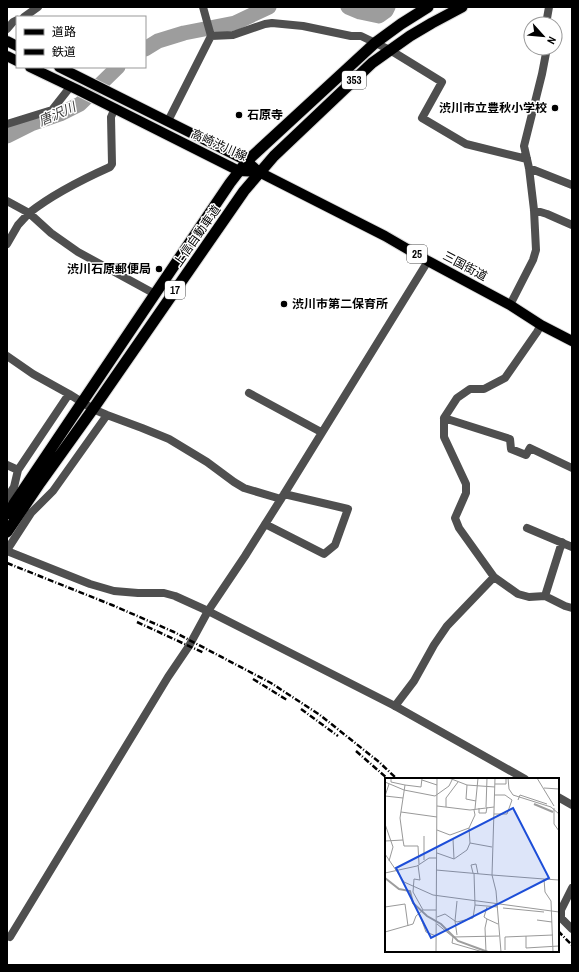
<svg xmlns="http://www.w3.org/2000/svg" width="579" height="972" viewBox="0 0 579 972" font-family="'Archivo Narrow','Noto Sans JP',sans-serif">
<rect width="100%" height="100%" fill="#fff"/>
<g fill="none" stroke-linecap="round" stroke-linejoin="round">
<!-- river -->
<path stroke="#9d9d9d" stroke-width="15" d="M 348,7 L 360,12 L 379,16 L 386,11 L 388,7
M 145,49 L 158,41 L 184,33 L 235,23 L 269,7
M 7,136 L 31,124 L 60,114 L 80,104 L 118,67"/>
<defs>
<path id="primary" d="M 7,41 L 17,46
M 7,56 L 17,61
M 30,67 L 78,90 L 239,171 L 259,172
M 59,67 L 247,161 L 259,172 L 385,236 L 428,261 L 510,305 L 541,325 L 572,341"/>
<path id="trunk" d="M 7,514 L 155,294 L 230,183 L 247,161 L 375,43 L 401,24 L 428,7
M 7,532 L 40,483 L 93,409 L 244,191 L 274,156 L 372,63 L 410,36 L 432,23 L 462,7"/>
</defs>
<!-- primary casing -->
<use href="#primary" stroke="#dbdbdb" stroke-width="12"/>
<!-- trunk casing -->
<use href="#trunk" stroke="#dbdbdb" stroke-width="13"/>
<!-- minor -->
<path stroke="#4f4f4f" stroke-width="8" d="M 24,17 L 38,7
M 546,24 L 549,7
M 7,29 L 13,22 L 17,20
M 211,36 L 233,35 L 265,24 L 272,23 L 303,26 L 351,36 L 361,36 L 390,50 L 442,82 L 422,118 L 466,144 L 527,159
M 168,121 L 211,36 L 203,7
M 7,124 L 52,110 L 71,86
M 529,168 L 572,185
M 7,201 L 29,213 C 53,194 81,180 110,167 L 112,164 L 111,117 L 115,108
M 534,210 L 547,214 L 572,225
M 7,244 L 18,225 L 29,213 L 51,233 L 78,252 L 155,294
M 510,305 L 533,260 L 536,250 L 534,210 L 529,168 L 524,146 L 542,74 L 547,48
M 541,325 L 537,332 L 505,378 L 484,389 L 470,389 L 457,398 L 444,418 L 444,437 L 466,484 L 466,493 L 455,518 L 459,528 L 494,577 L 518,594 L 529,597 L 545,596 L 565,606 L 572,608
M 7,356 L 33,374 L 69,394
M 249,393 L 321,432
M 444,418 L 510,439 L 511,449 L 526,455 L 530,448 L 572,468
M 7,465 L 18,470
M 7,498 L 14,487 L 18,470 L 69,394 L 93,409 L 107,415 L 142,428 L 169,439 L 207,462 L 234,482 L 244,488 L 281,499
M 265,524 L 324,554 L 335,545 L 348,509 L 284,494
M 527,528 L 572,547
M 7,550 L 31,513 L 53,491 L 107,415
M 545,596 L 562,542
M 208,611 L 245,556 L 281,499 L 428,261
M 395,706 L 414,681 L 434,645 L 447,626 L 494,577
M 572,888 L 561,910 L 561,918 L 572,929"/>
<!-- tertiary -->
<path stroke="#4f4f4f" stroke-width="8" d="M 7,551 L 90,584 L 114,591 L 138,593 L 164,593 L 175,596 L 208,611
M 558,797 L 572,805
M 10,937 L 168,677 L 189,646 L 208,611 L 395,706 L 525,779"/>
<!-- primary -->
<use href="#primary" stroke="#000" stroke-width="10"/>
<!-- trunk -->
<use href="#trunk" stroke="#000" stroke-width="11"/>
<!-- rail -->
<path stroke="#000" stroke-width="2.5" stroke-dasharray="6 2 1 2" stroke-linecap="butt" d="M 7,563 L 112,605 L 174,632 L 271,683 L 320,715 L 379,762 L 397,779
M 137,622 L 204,653
M 253,679 L 287,700
M 301,709 L 338,736
M 356,751 L 388,779
M 558,931 L 572,945"/>
</g>
<!-- markers -->
<g fill="#000" stroke="#fff" stroke-width="1.5">
<circle cx="555" cy="108" r="4"/>
<circle cx="239" cy="115" r="4"/>
<circle cx="159" cy="269" r="4"/>
<circle cx="284" cy="304" r="4"/>
</g>
<g text-anchor="middle" dominant-baseline="central" stroke-width="3" stroke-linejoin="round" paint-order="stroke">
<!-- shield labels -->
<g fill="#fff" stroke="#4c4c4c" stroke-width="1">
<rect x="342" y="71" width="24" height="18" rx="3"/>
<rect x="407" y="245" width="20" height="18" rx="3"/>
<rect x="165" y="281" width="20" height="18" rx="3"/>
</g>
<g font-size="11" font-weight="bold" fill="#000">
<text x="354" y="80">353</text>
<text x="417" y="254">25</text>
<text x="175" y="290">17</text>
</g>
<!-- poi labels -->
<g font-size="12" font-weight="bold" fill="#000" stroke="#fff" text-anchor="end">
<text x="547" y="108">渋川市立豊秋小学校</text>
<text x="247" y="115" text-anchor="start">石原寺</text>
<text x="151" y="269">渋川石原郵便局</text>
<text x="292" y="304" text-anchor="start">渋川市第二保育所</text>
</g>
<!-- street labels -->
<g font-size="12" fill="#000" stroke="#fff">
<text transform="translate(219 145) rotate(24)">高崎渋川線</text>
<text transform="translate(197 236) rotate(-55)">上信自動車道</text>
<text transform="translate(465 266) rotate(28)">三国街道</text>
</g>
<!-- water labels -->
<g font-size="13" font-style="italic" fill="#3e3e3e" stroke="#fff">
<text transform="translate(57 114) rotate(-24)">唐沢川</text>
</g>
</g>
<!-- overview -->
<g transform="translate(385 778)">
<rect width="174" height="174" fill="#fff"/>
<path fill="none" stroke="#9d9d9d" stroke-width="2" d="M 149,26 L 168,34M 0,100 L 14,111 L 25,113 L 28,125 L 42,138 L 56,146 L 73,163 L 103,174"/>
<path fill="none" stroke="#999" stroke-width="1" d="M 6,0 L 6,4 L 20,7 L 15,40 L 18,62M 64,0 L 82,7 L 110,9M 110,0 L 107,97 L 159,101M 123,0 L 124,11 L 128,17 L 166,29 L 174,36M 152,0 L 169,28M 37,2 L 52,7M 0,4 L 19,12 L 50,18 L 64,8 L 68,0M 110,6 L 121,6 L 121,1M 20,7 L 36,9 L 37,0M 82,7 L 81,21 L 91,23M 159,10 L 174,11M 0,18 L 18,20M 0,18 L 4,6M 133,22 L 135,17 L 162,26M 52,28 L 85,32 L 109,29M 61,29 L 61,20 L 73,4M 101,29 L 102,0M 94,30 L 94,35 L 101,35 L 102,29M 169,30 L 169,46 L 174,53M 90,31 L 93,0M 16,34 L 52,39M 109,36 L 122,36 L 127,22 L 120,17 L 109,17M 0,46 L 8,69 L 4,83M 52,52 L 65,57 L 84,50M 68,61 L 69,81M 0,63 L 18,62 L 19,68 L 33,68 L 34,86M 85,65 L 107,69M 52,75 L 69,81 L 82,72 L 85,65 L 84,50 L 90,37 L 89,32M 0,76 L 19,104 L 48,117 L 174,134M 39,82 L 39,58M 33,87 L 35,102 L 29,101 L 28,114 L 38,132M 51,92 L 107,97 L 111,113 L 116,174M 0,95 L 32,88 L 44,80 L 52,80M 88,95 L 86,87 L 91,86 L 93,96M 89,95 L 90,127 L 113,129M 72,123 L 70,143 L 72,144 L 88,140 L 90,127M 0,129 L 20,126 L 23,148M 118,130 L 159,134M 34,135 L 41,154 L 51,158M 52,139 L 60,136 L 70,143 L 72,157M 102,141 L 113,146M 152,142 L 167,144M 52,146 L 68,159M 0,154 L 28,146 L 31,138 L 38,132 L 51,132M 141,158 L 141,170 L 174,168M 120,172 L 120,159 L 168,157M 51,174 L 52,0M 98,174 L 67,165 L 68,159 L 114,158M 101,174 L 100,150 L 102,141 L 99,139 L 102,129M 168,174 L 166,123 L 160,114 L 159,101 L 174,102"/>
<path fill="#1d4ed8" fill-opacity="0.15" stroke="#1d4ed8" stroke-width="2" d="M 128,30 L 164,100 L 46,160 L 11,90 Z"/>
<rect width="174" height="174" fill="none" stroke="#000" stroke-width="2"/>
</g>
<!-- border -->
<rect width="579" height="972" fill="none" stroke="#000000" stroke-width="16"/>
<!-- legend -->
<rect x="16" y="16" width="130" height="52" fill="#ffffff" stroke="#999999"/>
<rect x="24" y="29" width="20" height="6" fill="#000000" stroke="#999999"/>
<text x="52" y="36" font-size="12" fill="#000000">道路</text>
<rect x="24" y="49" width="20" height="6" fill="#000000" stroke="#999999"/>
<text x="52" y="56" font-size="12" fill="#000000">鉄道</text>
<!-- north arrow -->
<g transform="translate(543 36) rotate(117)"><circle r="19" fill="#ffffff" stroke="#999999"/>
<path d="M0-3L7 15L0 10L-7 15Z" fill="#000000"/>
<text y="-6" font-size="11" font-weight="bold" text-anchor="middle" fill="#000000">N</text>
</g>
</svg>
